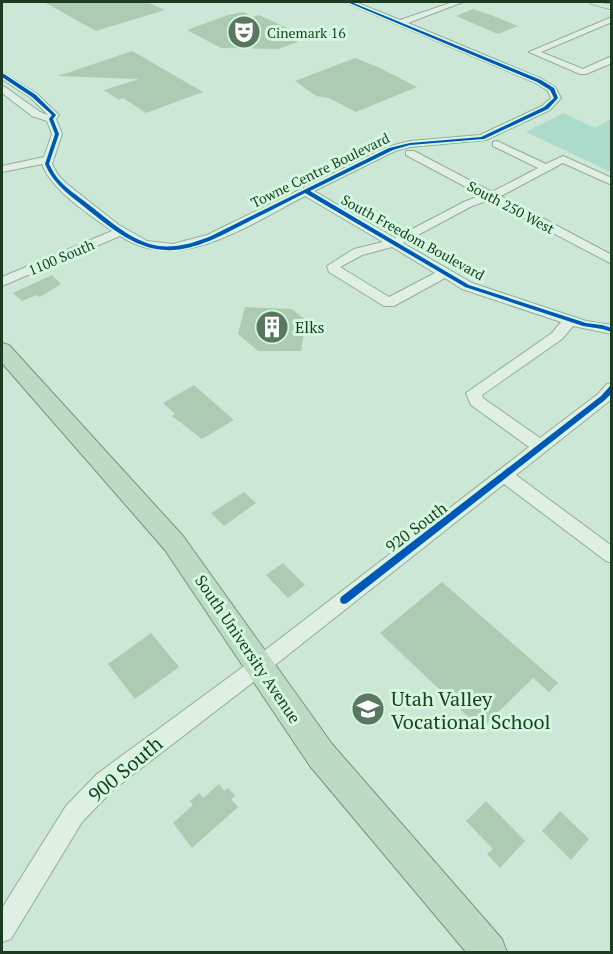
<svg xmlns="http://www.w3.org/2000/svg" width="613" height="954" viewBox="0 0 613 954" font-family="'PT Serif',serif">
<rect width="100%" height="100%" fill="#cce7d6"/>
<!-- green -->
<path fill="#addbcb" d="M 563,113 L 595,128 L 611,119 L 611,172 L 526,132 Z"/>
<!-- building -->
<path fill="#adcbb2" d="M 44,2 L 147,2 L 165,10 L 96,31 Z
M 473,9 L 491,15 L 518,26 L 498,34 L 456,16 Z
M 243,12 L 252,17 L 259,15 L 300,34 L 288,38 L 298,42 L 278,49 L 221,48 L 187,30 L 228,15 Z
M 132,51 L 203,92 L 146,113 L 123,98 L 119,100 L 104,90 L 139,79 L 58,76 Z
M 355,58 L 378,67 L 417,87 L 356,112 L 329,98 L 316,96 L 295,81 Z
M 52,275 L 61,284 L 40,297 L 37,295 L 22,301 L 13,293 Z
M 245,307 L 292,309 L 306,320 L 301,351 L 258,351 L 238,334 Z
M 194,385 L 234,420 L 202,439 L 172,416 L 175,414 L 163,403 Z
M 244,492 L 256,503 L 224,526 L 211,513 Z
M 283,563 L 305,585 L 288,598 L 266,575 Z
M 442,582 L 558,683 L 549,692 L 533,678 L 481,729 L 380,633 Z
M 151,633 L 179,667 L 135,699 L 108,664 Z
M 219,784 L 224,791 L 228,788 L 235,796 L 231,799 L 238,807 L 192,848 L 173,823 L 193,805 L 190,801 L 199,793 L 203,798 Z
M 486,801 L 525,841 L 500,868 L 487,854 L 493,849 L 466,821 Z
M 560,811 L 589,839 L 571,860 L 542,831 Z"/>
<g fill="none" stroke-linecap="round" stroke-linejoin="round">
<defs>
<path id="minor" d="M 345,2 L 355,2 L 400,20 L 453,2 L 463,2 L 408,23 L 542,79 L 555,87 L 561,98 L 550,110 L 486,140 L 410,147 L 395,151 L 314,191 L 395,238 L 464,202 L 481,195 L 406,155 L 406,151 L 414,151 L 492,192 L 538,168 L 493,146 L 493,142 L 497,141 L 546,164 L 563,156 L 612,178 L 612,185 L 563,163 L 501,196 L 612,255 L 612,264 L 490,200 L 472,206 L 403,243 L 472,283 L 586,321 L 612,325 L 612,334 L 573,326 L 562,339 L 482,395 L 483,398 L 540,438 L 598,394 L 607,384 L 612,383 L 612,398 L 608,402 L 516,475 L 612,546 L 612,563 L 606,561 L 504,484 L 265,673 L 113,790 L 82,822 L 11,939 L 2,942 L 2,908 L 66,806 L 97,774 L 251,661 L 529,447 L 471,405 L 466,393 L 552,333 L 561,322 L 462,289 L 445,278 L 394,306 L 384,306 L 329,272 L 327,266 L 354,249 L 383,242 L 305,196 C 251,223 180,276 120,236 L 2,286 L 2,277 L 112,231 C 90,215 51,190 42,164 L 2,172 L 2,166 L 44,157 L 52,134 L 47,121 L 32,116 L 2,93 L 2,86 L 5,87 L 40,112 L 48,115 L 31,98 L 2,79 L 2,72 L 37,94 L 59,115 L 56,119 L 62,134 L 52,164 L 58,175 L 67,184 L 119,225 L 147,241 L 173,244 L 207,235 L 387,147 L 410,141 L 480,135 L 542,106 L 551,98 L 548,91 L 536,83 ZM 392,247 L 435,273 L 389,297 L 340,267 L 362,255 Z
M 612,17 L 612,22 L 541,52 L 583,69 L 612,56 L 612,63 L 586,74 L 580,74 L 529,52 Z"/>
<path id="major" d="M 590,2 L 612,4 L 612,10 L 591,4 Z"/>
<path id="highway" d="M 2,343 L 9,345 L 183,536 L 332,744 L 502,939 L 507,952 L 466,952 L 310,766 L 165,550 L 2,363 Z"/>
</defs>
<!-- minor casing -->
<use href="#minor" stroke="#96ac9c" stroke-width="2"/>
<!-- major casing -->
<use href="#major" stroke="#7c9181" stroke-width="1"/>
<!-- highway casing -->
<use href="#highway" stroke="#7c9181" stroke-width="2"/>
<!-- minor -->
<use href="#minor" fill="#dfefe4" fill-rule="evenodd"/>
<!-- major -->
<use href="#major" fill="#cfe6d7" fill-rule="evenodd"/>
<!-- highway -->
<use href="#highway" fill="#bddac4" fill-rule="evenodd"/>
<defs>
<path id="cycleway" d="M 347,2 L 351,2 L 541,80 L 554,88 L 558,98 L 548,109 L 484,139 L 410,145 L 393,150 L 310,191 L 469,285 L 586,323 L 602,325 L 612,328 L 612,332 L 602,329 L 583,326 L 465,287 L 305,193 C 286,203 267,212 248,222 C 220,236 189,255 156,249 C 131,244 111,228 92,213 C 74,198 54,186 45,164 L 55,134 L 49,119 L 52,115 L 32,97 L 2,77 L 2,74 L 4,74 L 36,95 L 56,115 L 53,119 L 59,134 L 49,164 C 52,170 55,175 59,180 C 67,189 78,196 88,204 C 109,220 132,242 159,246 C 177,248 193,243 209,237 L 389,148 L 410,143 L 481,137 L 544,107 L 554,98 L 550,90 L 537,82 Z
M 610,386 L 612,386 L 612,393 L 605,400 L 347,603 L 344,604 L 341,603 L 340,600 L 341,597 L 601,396 Z"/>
</defs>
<!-- cycleway casing -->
<use href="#cycleway" stroke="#d2f8df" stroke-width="3"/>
<!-- cycleway -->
<use href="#cycleway" fill="#0057b8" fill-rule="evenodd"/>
</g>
<!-- icons -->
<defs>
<symbol id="theatre-disc" viewBox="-11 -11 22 22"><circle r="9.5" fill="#5a7760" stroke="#d2f8df"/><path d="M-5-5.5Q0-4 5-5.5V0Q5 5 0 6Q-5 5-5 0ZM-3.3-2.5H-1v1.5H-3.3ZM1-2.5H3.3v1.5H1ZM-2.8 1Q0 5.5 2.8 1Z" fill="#fff"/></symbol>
<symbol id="building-disc" viewBox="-11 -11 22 22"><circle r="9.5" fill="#5a7760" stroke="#d2f8df"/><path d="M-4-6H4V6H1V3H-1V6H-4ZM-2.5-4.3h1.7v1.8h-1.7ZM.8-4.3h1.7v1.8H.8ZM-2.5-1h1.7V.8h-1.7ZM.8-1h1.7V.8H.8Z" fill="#fff"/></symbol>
<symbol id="school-disc" viewBox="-11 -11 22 22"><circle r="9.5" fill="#5a7760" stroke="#d2f8df"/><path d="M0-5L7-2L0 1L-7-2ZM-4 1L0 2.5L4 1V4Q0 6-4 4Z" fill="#fff"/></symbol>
</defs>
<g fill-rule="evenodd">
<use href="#theatre-disc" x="225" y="13" width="38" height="38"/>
<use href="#building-disc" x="253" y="308" width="38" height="38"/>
<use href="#school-disc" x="349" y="690" width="38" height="38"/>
</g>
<g text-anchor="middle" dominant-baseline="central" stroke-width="6" stroke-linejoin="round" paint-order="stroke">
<!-- far-poi labels -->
<g font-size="14" fill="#1d3b20" stroke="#d2f8df" text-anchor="start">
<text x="267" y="32">Cinemark 16</text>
</g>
<!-- far-street labels -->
<g font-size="14" fill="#1d3b20" stroke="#d2f8df">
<text transform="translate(320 170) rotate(-26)">Towne Centre Boulevard</text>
<text transform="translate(511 207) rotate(28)">South 250 West</text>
<text transform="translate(413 237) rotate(29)">South Freedom Boulevard</text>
<text transform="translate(61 257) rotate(-23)">1100 South</text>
</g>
<!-- poi labels -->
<g font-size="16" fill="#1d3b20" stroke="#d2f8df" text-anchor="start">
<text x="295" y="327">Elks</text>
</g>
<!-- street labels -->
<g font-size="16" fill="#1d3b20" stroke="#d2f8df">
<text transform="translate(416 527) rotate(-37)">920 South</text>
<text transform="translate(248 649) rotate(56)">South University Avenue</text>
</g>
<!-- near-poi labels -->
<g font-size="20" fill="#1d3b20" stroke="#d2f8df" text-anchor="start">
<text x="391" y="698">Utah Valley<tspan x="391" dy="23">Vocational School</tspan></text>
</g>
<!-- near-street labels -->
<g font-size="20" fill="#1d3b20" stroke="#d2f8df">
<text transform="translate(125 769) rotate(-40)">900 South</text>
</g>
</g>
<!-- border -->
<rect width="613" height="954" fill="none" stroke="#1d3b20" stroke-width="6"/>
</svg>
